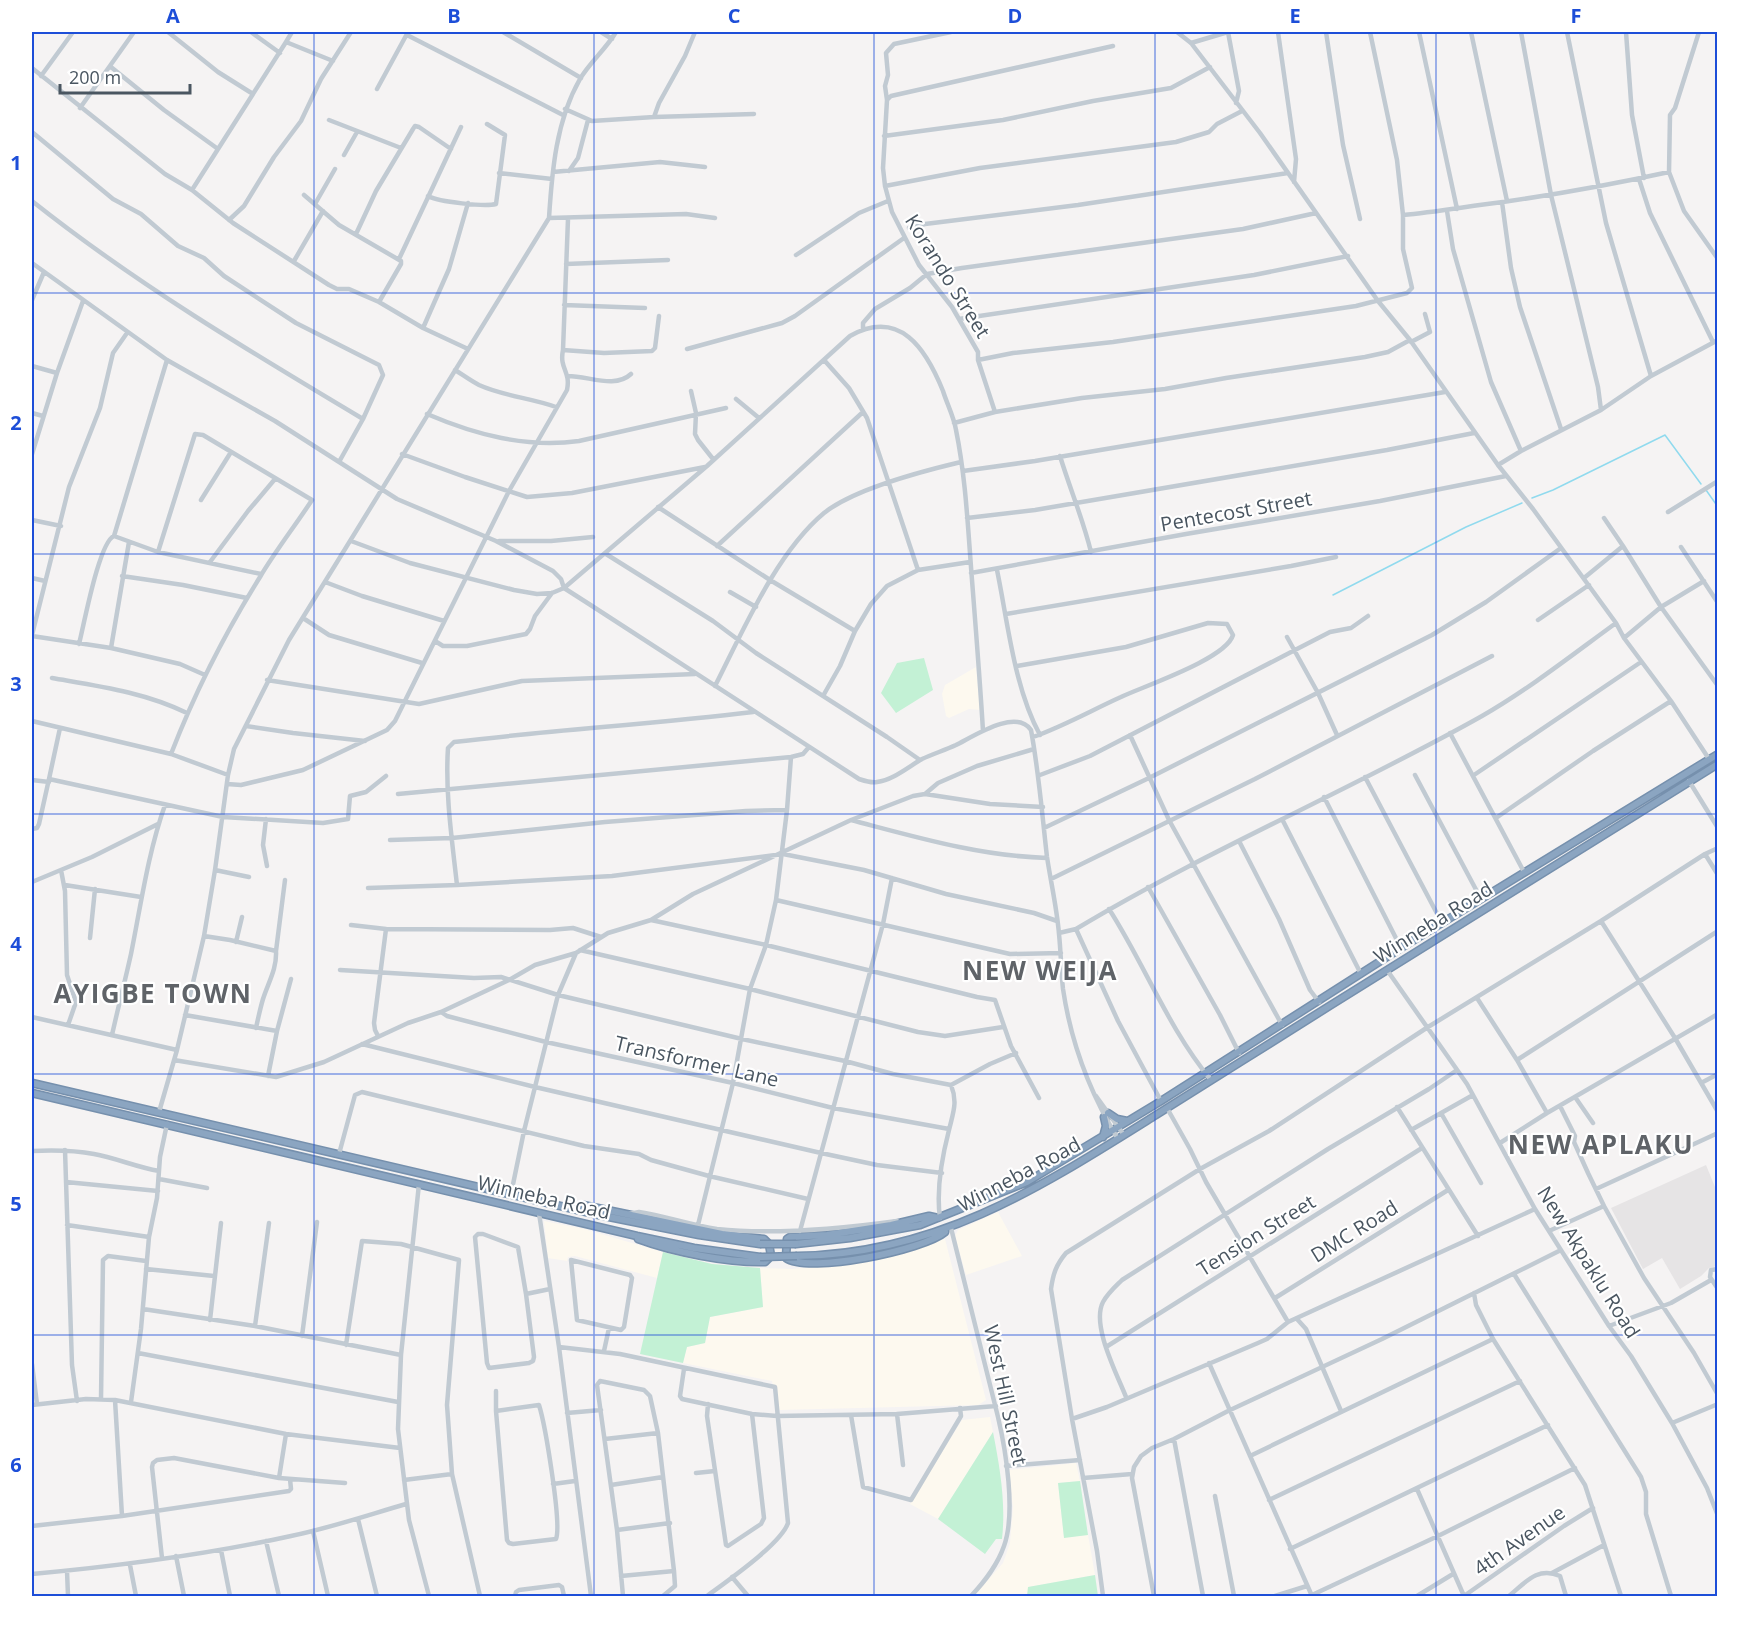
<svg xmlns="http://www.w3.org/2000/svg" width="1749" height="1628" viewBox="0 0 1749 1628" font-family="'Open Sans',sans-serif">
<rect width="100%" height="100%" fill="#f5f3f3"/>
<!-- commercial -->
<path fill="#fdf9ef" d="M 976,667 L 980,710 L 969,709 L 949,718 L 946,716 L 942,694 L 945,685 Z
M 998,1212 L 1022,1256 L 966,1275 L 955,1236 L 958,1230 Z
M 544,1221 L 584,1229 L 663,1252 L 657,1278 L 575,1256 L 568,1257 L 567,1261 L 548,1258 Z
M 945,1239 L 986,1400 L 978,1405 L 779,1410 L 772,1381 L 683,1363 L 687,1347 L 705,1343 L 710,1317 L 763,1307 L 760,1268 L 792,1269 L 840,1264 Z
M 990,1417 L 993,1432 L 938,1519 L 910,1504 L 962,1420 Z
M 1076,1463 L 1080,1481 L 1058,1483 L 1064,1537 L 1088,1535 L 1095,1575 L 1029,1587 L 1027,1596 L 974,1596 L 1003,1563 L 1010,1543 L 1013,1507 L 1008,1470 Z"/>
<!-- education -->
<path fill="#e6e4e5" d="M 1706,1165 L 1717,1192 L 1717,1266 L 1709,1268 L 1701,1276 L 1680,1289 L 1662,1258 L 1643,1269 L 1611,1208 Z"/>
<!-- green -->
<path fill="#c3f1d5" d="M 924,658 L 933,690 L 896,713 L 881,693 L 897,663 Z
M 663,1252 L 712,1264 L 760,1268 L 763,1307 L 710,1317 L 705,1343 L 687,1347 L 683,1363 L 640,1354 Z
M 993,1432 C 1000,1468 1006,1503 1002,1539 L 996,1539 L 985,1554 L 938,1519 Z
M 1080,1481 L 1088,1535 L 1064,1538 L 1058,1483 Z
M 1095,1575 L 1098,1596 L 1027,1596 L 1028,1587 Z"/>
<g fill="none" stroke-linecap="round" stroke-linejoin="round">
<!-- stream -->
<path stroke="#90daee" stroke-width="1.5" d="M 1706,490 L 1718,507
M 1532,498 L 1553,490 L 1665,435 L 1701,484
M 1333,595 L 1466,527 L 1522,503"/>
<defs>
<path id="highway" d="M 32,1083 L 599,1215 L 699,1235 L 760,1244
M 32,1093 L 637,1236 L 694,1248 L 760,1257
M 1108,1113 L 1117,1119 L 1127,1121
M 1103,1137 L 1106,1126 L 1104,1117
M 574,1209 L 583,1205 L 722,1234 L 764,1239 L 769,1244 L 771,1256 L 765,1262 C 728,1263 673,1252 638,1239
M 938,1218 L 929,1216 L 891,1225 L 827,1235 L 790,1237 L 787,1239 L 786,1258 C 809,1274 924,1250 945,1232
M 796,1244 L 850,1238 L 920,1225 L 1027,1182 L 1161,1101 L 1401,948 L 1718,754
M 797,1256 C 938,1254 1041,1187 1156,1115 C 1214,1078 1273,1042 1331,1005 C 1460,924 1589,844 1718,764"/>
</defs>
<!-- highway casing -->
<use href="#highway" stroke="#7690ad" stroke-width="9"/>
<!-- minor -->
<path stroke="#c1cad2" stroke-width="4.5" d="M 168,32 L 218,72 L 253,94
M 251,32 L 280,53
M 503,32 L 581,78
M 601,32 L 612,39
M 1177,32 L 1191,43 L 1260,133 L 1378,301 L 1410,340 L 1498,465 L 1533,509 L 1616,623 L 1624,638 L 1671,701 L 1709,759
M 1228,32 L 1239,91 L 1236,103
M 1278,32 L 1296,159 L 1294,182
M 1326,32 L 1343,145 L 1360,219
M 1419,32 L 1457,209
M 1471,32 L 1507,201
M 1521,32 L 1551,195 L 1598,387 L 1601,410
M 1567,32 L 1606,223 L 1651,376
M 1626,32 L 1632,115 L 1644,178
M 407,35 L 563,115
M 286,42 L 292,32
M 1191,43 L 1228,32
M 111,67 L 164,110 L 218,149
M 32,68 L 165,174 L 192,190 L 233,223 L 329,285 L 337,289 L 349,289 L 379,302 L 423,328 L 468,349
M 41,76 L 73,32
M 377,89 L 408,32
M 887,100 L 885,86 L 888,75 L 886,53 L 894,44 L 951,32
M 80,108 L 134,32
M 565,109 L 592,121 L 654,117 L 659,103 L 685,56 L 695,32
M 654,117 L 754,114
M 329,120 L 401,148
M 32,132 L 113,199 L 141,214 L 178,246 L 204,258 L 224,276 L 296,323 L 379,365 L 383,375 L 363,419 L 339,462
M 884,136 L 1003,120 L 1093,101 L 1171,88 L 1210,67
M 344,155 L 357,132
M 569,171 L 578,158 L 588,120
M 553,172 L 660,162 L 705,167
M 1669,172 L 1670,115 L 1675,108 L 1699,32
M 499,173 L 552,179
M 1639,179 L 1650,213 L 1713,342
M 885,186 L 980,168 L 1176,142 L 1209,132 L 1217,124 L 1242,111
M 192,190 L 286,42 L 333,61
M 304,195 L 339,225 L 401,261 L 401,264 L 379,302
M 428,196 C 439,202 485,207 496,204 L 505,135 L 487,124
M 32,201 C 135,283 249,351 363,419
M 1502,202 L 1511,268 L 1520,307 L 1561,429
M 315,204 L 335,169
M 1447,211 L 1453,249 L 1491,382 L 1521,451
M 1403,215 C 1436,212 1469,206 1503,202 C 1559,194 1614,184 1669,172 L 1684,211 L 1718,259
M 549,218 L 686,214 L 715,218
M 229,220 L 244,206 L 274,157 L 301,121 L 321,79 L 351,32
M 909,228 L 925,224 L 1078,205 L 1288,173
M 356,234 L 376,191 L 413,129 L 415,126 L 419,127 L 451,149
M 796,255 L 859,213 L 888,201
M 399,259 L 461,127
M 294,261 L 323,211
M 32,263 L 167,360 L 275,421 L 397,499 L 496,541 L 553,571 L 561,579 L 564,588 L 589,604 L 859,779 C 865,781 870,783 877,782 C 893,780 908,767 922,759 C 933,754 945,750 956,745 C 974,736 1016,708 1031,730 C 1039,773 1042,814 1047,857 C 1051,883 1057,909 1059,934 C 1061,953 1061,971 1063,989 C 1071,1043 1090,1093 1118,1139
M 566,264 L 668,260
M 32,300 L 44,272
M 564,305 L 645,308
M 959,319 L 1254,275 L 1348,256
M 423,328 L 449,269 L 468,203
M 863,329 L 863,323 L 875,309 L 910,288 L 927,274 L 962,268 L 1243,229 L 1316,213
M 1411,342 L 1430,332 L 1425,314
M 687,349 L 782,323 L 795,316 L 904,238
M 563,350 L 604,353 L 652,351 L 655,348 L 659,316
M 824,360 L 849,388 L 867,418 L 918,570
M 978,360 L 1013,353 L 1113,342 L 1356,306 L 1407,293 L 1412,288 L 1403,249 L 1403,215 L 1397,160 L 1370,32
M 32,366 L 57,373
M 455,370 C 463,375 471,381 479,385 C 503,396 531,398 556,407
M 568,376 C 589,376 615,389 631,374
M 691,391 L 696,413 L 695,434 L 698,440 L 713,459
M 736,399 L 759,418
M 995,412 L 978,360 L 978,352 L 952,307 L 919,265 L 892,212 L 885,186 L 883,168 L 887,100 L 891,96 L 1113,46
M 32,413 L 43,416
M 427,414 C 476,435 526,448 579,441 L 726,408
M 954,423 L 995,412 L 1082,398 L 1165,389 L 1226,378 L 1365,357 L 1388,352 L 1410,340
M 32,454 L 57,373 L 83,301
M 402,454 L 465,477 L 527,497 L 572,493 L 705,467
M 1060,456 C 1070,489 1083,519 1091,552
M 1498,465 L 1521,451 L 1601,410 L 1651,376 L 1718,340
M 963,471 L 1035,461 L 1445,392
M 201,500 L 231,452
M 658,507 L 770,580 L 855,631
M 1668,512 L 1718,481
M 967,518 L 1035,510 L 1387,450 L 1474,433
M 1604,518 L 1623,546
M 32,520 L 61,526
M 114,536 L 158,552 L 261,574
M 351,541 L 410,563 L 514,590 L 537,594 L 552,593 L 564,588 L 707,466 L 850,336 C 900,308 926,349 943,391 C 947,404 954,417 956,430 C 966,479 968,530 972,580 C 976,631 980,681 983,731
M 499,541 L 551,541 L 593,537
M 717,546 L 863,412
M 1681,547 L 1718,603
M 158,552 L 195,434 L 203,435 L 312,500 C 295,526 276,550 260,577 C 225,633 195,692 171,754
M 606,554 L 713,621 L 756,653 L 887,737 L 920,760
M 210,562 L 248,511 L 275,479
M 997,570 C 1008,623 1014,687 1040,735
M 971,573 L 1186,534 L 1380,501 L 1506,476
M 122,576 L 183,585 L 247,598
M 32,578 L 45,581
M 1584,578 L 1623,546 L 1661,607 L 1718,686
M 325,582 L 362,596 L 444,621
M 730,592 L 756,607
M 1006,614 L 1291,566 L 1336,557
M 303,618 L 329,635 L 422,663
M 1538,620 L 1589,585
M 32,635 L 69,487 L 100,408 L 113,353 L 127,333
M 32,636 L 111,648 L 180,664 L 205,675
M 1287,637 L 1318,693 L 1337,735
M 1624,638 L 1661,607 L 1704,581
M 435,641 L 443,646 L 467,646 L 526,634 L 530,629 L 535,616 L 552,593
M 79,644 C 84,625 99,542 114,536 L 167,360
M 111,648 L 129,542
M 1017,666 L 1126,647 L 1208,623 L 1227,624 L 1233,635 C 1226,659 1144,686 1121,697 C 1092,710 1064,726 1033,737
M 52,678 C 98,686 144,692 187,713
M 267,680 L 419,704 L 522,681 L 695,674
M 715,686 C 743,631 776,553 824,513 C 854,489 923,471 961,462
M 823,696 L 840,666 L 855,631 L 871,604 L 887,586 L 918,570 L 970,562
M 32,721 L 171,754 L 228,775
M 246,726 L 293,733 L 365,741
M 60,728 L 49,779 L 223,817 L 323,823 L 348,819 L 350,796 L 366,792 L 386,776
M 1450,733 L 1524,872
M 1130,735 L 1169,820 L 1282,1025
M 1040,775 L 1090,756 L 1295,650 L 1330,632 L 1351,628 L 1368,616
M 1415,775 L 1481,899
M 1474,775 L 1641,662
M 1365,777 L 1442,923
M 32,780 L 49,782
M 1689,781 L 1718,828
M 227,784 L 241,785 L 303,770 L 387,730 L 395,721 L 509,491 L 567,390 C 571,371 559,369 563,350 L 568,219
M 398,794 L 791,757 L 803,754 L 809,747
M 925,794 L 990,804 L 1043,807
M 1324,797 L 1401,948
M 1496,818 L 1593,751 L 1671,701
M 266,819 L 263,845 L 267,866
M 1282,819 L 1361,974
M 851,820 C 916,837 980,856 1047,858
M 1044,828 L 1149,778 L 1432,635 L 1486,602 L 1561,548
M 32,829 L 37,828 L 39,824 L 49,779
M 390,840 L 452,838 L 605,822 L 746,811 L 787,810 L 791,757
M 1239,841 L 1279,919 L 1310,990 L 1319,1002
M 1705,854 L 1718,875
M 61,870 L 65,891 L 67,975 L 76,1002 L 68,1025
M 215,870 L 249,877
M 1051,879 L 1255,779 L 1492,656
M 32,882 L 92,857 L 158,824
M 65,885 L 141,897
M 457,885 C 452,840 445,793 448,748 L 454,742 C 554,730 654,724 753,712
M 1148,887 L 1220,1015 L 1239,1053
M 368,888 L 457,885 L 612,876 L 783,854 L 864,870 L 946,894 L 1034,913 L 1057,921
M 776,900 L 1010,954 L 1061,953
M 1109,909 C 1145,965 1168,1028 1211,1080
M 651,920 L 766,945 L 977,997 L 995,1000 L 1011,1046 L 1039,1098
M 1601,921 L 1675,1038 L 1718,1112
M 351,925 L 386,929 L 550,930 L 573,928 L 601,937
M 1076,929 L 1118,1021 L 1161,1101
M 1059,933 L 1076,929 C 1207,850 1349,791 1482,716 C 1529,689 1572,655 1616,623
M 204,936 L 230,940 L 276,951 L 285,880
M 90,938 L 95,889
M 236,942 L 242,917
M 580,950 L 750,989 L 918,1032 L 945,1036 L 1003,1027
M 340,970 L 474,978 L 501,977 L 558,995 L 742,1039 L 845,1061 L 893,1074 L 951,1085 L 990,1064 L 1016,1053
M 1387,970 L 1467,1084 L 1535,1209 L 1609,1326 L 1631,1356 L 1672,1423 L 1707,1488 L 1718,1516
M 1477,998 L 1517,1060 L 1547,1113
M 441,1012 L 447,1016 L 546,1042 L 733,1083 L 833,1108 L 949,1129
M 185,1015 L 277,1031 L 291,979
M 32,1017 L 177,1050
M 256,1028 C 258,1019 260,1009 263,999 C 268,983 277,969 276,951
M 112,1035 C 118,1008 125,981 131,954 C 141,904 148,853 165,805
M 378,1036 L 375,1030 L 374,1023 L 386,929
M 362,1044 L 535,1087 L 821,1153 L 877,1165 L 942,1173
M 174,1060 L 276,1077 L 324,1062 L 408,1023 L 441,1012 L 509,980 L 535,965 L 576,953 L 608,933 L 651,920 L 693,894 L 851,820 L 913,796 L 925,794 L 938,783 L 977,766 L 1034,749
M 1517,1060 L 1718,931
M 268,1076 L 277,1031
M 1701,1083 L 1718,1074
M 1096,1096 L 1124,1135
M 1575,1097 L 1593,1123
M 1560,1106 L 1575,1136 L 1574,1142 L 1588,1173 L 1604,1206 L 1644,1278 L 1694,1353 L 1718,1395
M 1397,1107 L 1478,1236
M 1167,1108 L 1190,1149 L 1206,1182 L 1288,1322
M 159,1112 L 177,1050 L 204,936 L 215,870 L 228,775 L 234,749 L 289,640 L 549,218 C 552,171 556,121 580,79 C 590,62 606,49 616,32
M 1441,1113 L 1481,1183
M 1411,1130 L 1473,1095
M 1500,1143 L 1547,1113 L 1718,1014
M 65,1150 L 72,1365 L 77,1401
M 32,1151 C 53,1150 73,1150 94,1154 C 116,1158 136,1167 159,1171
M 339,1154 L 355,1095 L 362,1092 L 584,1146 L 639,1154 L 651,1160 L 709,1176 L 808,1199
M 159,1179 L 207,1188
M 66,1182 L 158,1191
M 419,1184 L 401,1355 L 398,1429 L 409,1520 L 429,1596
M 1596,1189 L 1718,1133
M 511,1194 L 524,1131 L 558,995 L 576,953
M 539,1213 L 559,1347 L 591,1596
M 629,1214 L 639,1212 C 665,1216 690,1225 717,1229 C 775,1235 839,1229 897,1221
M 940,1218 C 936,1190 942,1157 949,1130 C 953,1113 958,1102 951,1085
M 67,1225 L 149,1237
M 698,1225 L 733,1083 L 750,989 L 766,945 L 776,900 L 787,810
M 951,1228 L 998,1417 C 1006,1451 1016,1513 1004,1546 C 997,1566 985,1581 971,1596
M 800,1231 L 883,924 L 892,878
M 1549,1231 L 1604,1206
M 478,1234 L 483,1234 L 518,1247 L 526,1294 L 534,1357 L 533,1361 L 529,1363 L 489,1368 L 487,1363 L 475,1237 Z
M 571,1260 L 630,1275 L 632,1278 L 624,1327 L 621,1330 L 577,1320 Z
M 146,1269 L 214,1276
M 1718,1269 L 1711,1270 L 1710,1277 L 1718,1289
M 1514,1274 L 1641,1477 L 1646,1492 L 1646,1514 L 1671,1596
M 1474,1293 L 1476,1305 L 1493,1339 L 1585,1485 L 1621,1596
M 526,1294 L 550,1289
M 1275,1298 L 1448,1190
M 143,1309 L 255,1326 L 401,1355
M 1297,1319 L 1306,1329 L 1341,1411
M 210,1320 L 221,1223
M 255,1326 L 269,1223
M 1609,1326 L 1671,1303 L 1711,1280
M 302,1336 L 317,1222
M 346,1345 L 362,1241 L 401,1244 L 459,1260 L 447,1405 L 452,1474 L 480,1596
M 559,1347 L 620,1354 L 775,1387 L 788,1523 C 781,1544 727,1581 707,1596
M 1106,1347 L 1422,1148
M 604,1351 L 609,1328
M 138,1353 L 398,1402
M 1209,1363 L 1312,1596
M 32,1364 L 37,1404
M 684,1369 L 680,1396 L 682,1399 L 752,1414 L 777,1416 L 897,1414 L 996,1406
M 496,1391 L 496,1411 L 507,1540 L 509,1543 L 513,1544 L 556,1539 C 562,1524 545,1424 539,1405 L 496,1411
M 1126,1397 C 1117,1374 1091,1325 1103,1302 C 1108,1293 1115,1287 1122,1280 L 1328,1149 L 1429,1089 L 1457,1070
M 101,1399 L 103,1260 L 108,1256 L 146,1261
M 115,1400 L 122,1516
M 131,1402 L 141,1329 L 149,1237 L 157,1198 L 160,1157 L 167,1124
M 708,1404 L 707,1416 L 726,1545 L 728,1546 L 761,1524 L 764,1518 L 752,1414
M 32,1405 L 86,1399 L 115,1400 L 286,1434 L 400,1448
M 567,1413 L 601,1410
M 897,1414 L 903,1465
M 851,1415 L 863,1487 L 911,1500 L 961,1416 L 960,1408
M 1072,1419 L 1107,1407 L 1258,1343 L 1267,1339 L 1288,1322 L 1535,1209
M 1672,1423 L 1718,1404
M 605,1439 L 658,1433
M 1174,1439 L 1203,1596
M 1250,1456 L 1493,1339
M 1006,1466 L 1080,1460
M 696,1473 L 715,1471
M 279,1478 L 286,1434
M 1083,1478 L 1132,1474
M 404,1480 L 452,1474
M 553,1484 L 575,1481
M 611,1485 L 663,1477
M 1417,1489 L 1464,1596
M 1215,1496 L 1234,1596
M 1269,1500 L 1520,1381
M 358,1519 L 377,1596
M 32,1526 L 122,1516 L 289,1491 L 291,1489 L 290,1479
M 617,1530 L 670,1523
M 313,1531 L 328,1596
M 266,1541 L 279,1596
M 1290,1549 L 1548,1425
M 221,1550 L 230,1596
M 176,1556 L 184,1596
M 162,1558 L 152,1467 L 153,1463 L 157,1460 L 174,1458 L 279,1478 L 345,1483
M 130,1565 L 136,1596
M 67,1571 L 68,1596
M 1552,1573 L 1604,1545
M 32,1574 C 119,1566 205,1555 291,1536 C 330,1528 368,1515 406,1504
M 621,1576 L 674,1571
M 732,1577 L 748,1596
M 1312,1595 L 1438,1536 L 1575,1468
M 515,1596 L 516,1592 L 519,1590 L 559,1585 L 562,1587 L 564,1596
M 623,1596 L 617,1530 L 597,1385 L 600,1381 L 644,1390 L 650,1396 L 658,1433 L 674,1571 L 675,1586 L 663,1596
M 1103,1596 L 1097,1551 L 1072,1419 L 1051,1289 C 1053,1274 1056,1265 1066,1253 L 1200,1169 L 1269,1131 L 1428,1027 L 1601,921 L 1705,854 L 1718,848
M 1154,1596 L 1132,1478 L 1134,1467 L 1141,1456 L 1152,1448 L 1174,1439 L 1228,1411 L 1382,1339 L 1561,1250
M 1275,1596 L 1307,1586
M 1417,1596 L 1453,1574
M 1464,1596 L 1564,1526 L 1593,1508
M 1509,1596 C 1525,1583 1537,1566 1560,1576 L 1566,1596"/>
<!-- highway -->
<use href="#highway" stroke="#8ba5c1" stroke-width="6"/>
<defs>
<path id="highway-bridge" d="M 760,1244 L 796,1244
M 760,1257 L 797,1256"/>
</defs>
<!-- highway-bridge casing -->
<use href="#highway-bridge" stroke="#7690ad" stroke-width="9" stroke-linecap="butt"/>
<!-- highway-bridge -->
<use href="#highway-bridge" stroke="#8ba5c1" stroke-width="6"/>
</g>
<!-- grid -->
<path fill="none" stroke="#1d4ed8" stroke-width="1.5" stroke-opacity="0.55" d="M 314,32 L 314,1596M 594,32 L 594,1596M 874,32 L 874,1596M 1155,32 L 1155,1596M 1436,32 L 1436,1596M 32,293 L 1718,293M 32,554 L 1718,554M 32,814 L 1718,814M 32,1074 L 1718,1074M 32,1335 L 1718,1335"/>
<g text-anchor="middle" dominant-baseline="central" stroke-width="4.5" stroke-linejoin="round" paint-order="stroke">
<!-- street labels -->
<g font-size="20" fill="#4a5661" stroke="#fff">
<text transform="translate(948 276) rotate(58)">Korando Street</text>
<text transform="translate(1236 511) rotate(-10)">Pentecost Street</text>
<text transform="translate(1433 922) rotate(-32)">Winneba Road</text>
<text transform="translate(697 1061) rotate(13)">Transformer Lane</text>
<text transform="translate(1019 1174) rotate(-28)">Winneba Road</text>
<text transform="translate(544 1197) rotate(13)">Winneba Road</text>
<text transform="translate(1354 1231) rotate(-32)">DMC Road</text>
<text transform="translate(1256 1235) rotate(-32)">Tension Street</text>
<text transform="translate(1589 1262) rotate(58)">New Akpaklu Road</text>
<text transform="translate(1006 1395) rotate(78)">West Hill Street</text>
<text transform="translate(1519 1540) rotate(-35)">4th Avenue</text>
</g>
<!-- district labels -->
<g font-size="26" font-weight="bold" letter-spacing="1.5" fill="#5f6368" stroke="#fff">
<text x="1040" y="970">NEW WEIJA</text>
<text x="153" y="993">AYIGBE TOWN</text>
<text x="1601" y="1144">NEW APLAKU</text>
</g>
</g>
<!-- border -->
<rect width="1749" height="1628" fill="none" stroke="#ffffff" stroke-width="66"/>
<!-- scale -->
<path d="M60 84v9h130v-9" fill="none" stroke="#4a5661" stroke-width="3"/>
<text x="69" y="84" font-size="18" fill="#4a5661" stroke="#ffffff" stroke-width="4.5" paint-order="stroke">200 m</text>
<rect x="33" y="33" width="1683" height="1562" fill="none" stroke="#1d4ed8" stroke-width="2"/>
<g font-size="20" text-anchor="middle" font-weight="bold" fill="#1d4ed8">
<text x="173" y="23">A</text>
<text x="454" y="23">B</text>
<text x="734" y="23">C</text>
<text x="1015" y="23">D</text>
<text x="1295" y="23">E</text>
<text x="1576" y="23">F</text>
<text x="16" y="170">1</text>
<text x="16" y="430">2</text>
<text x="16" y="691">3</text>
<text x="16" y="951">4</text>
<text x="16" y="1211">5</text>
<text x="16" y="1472">6</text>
</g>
</svg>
